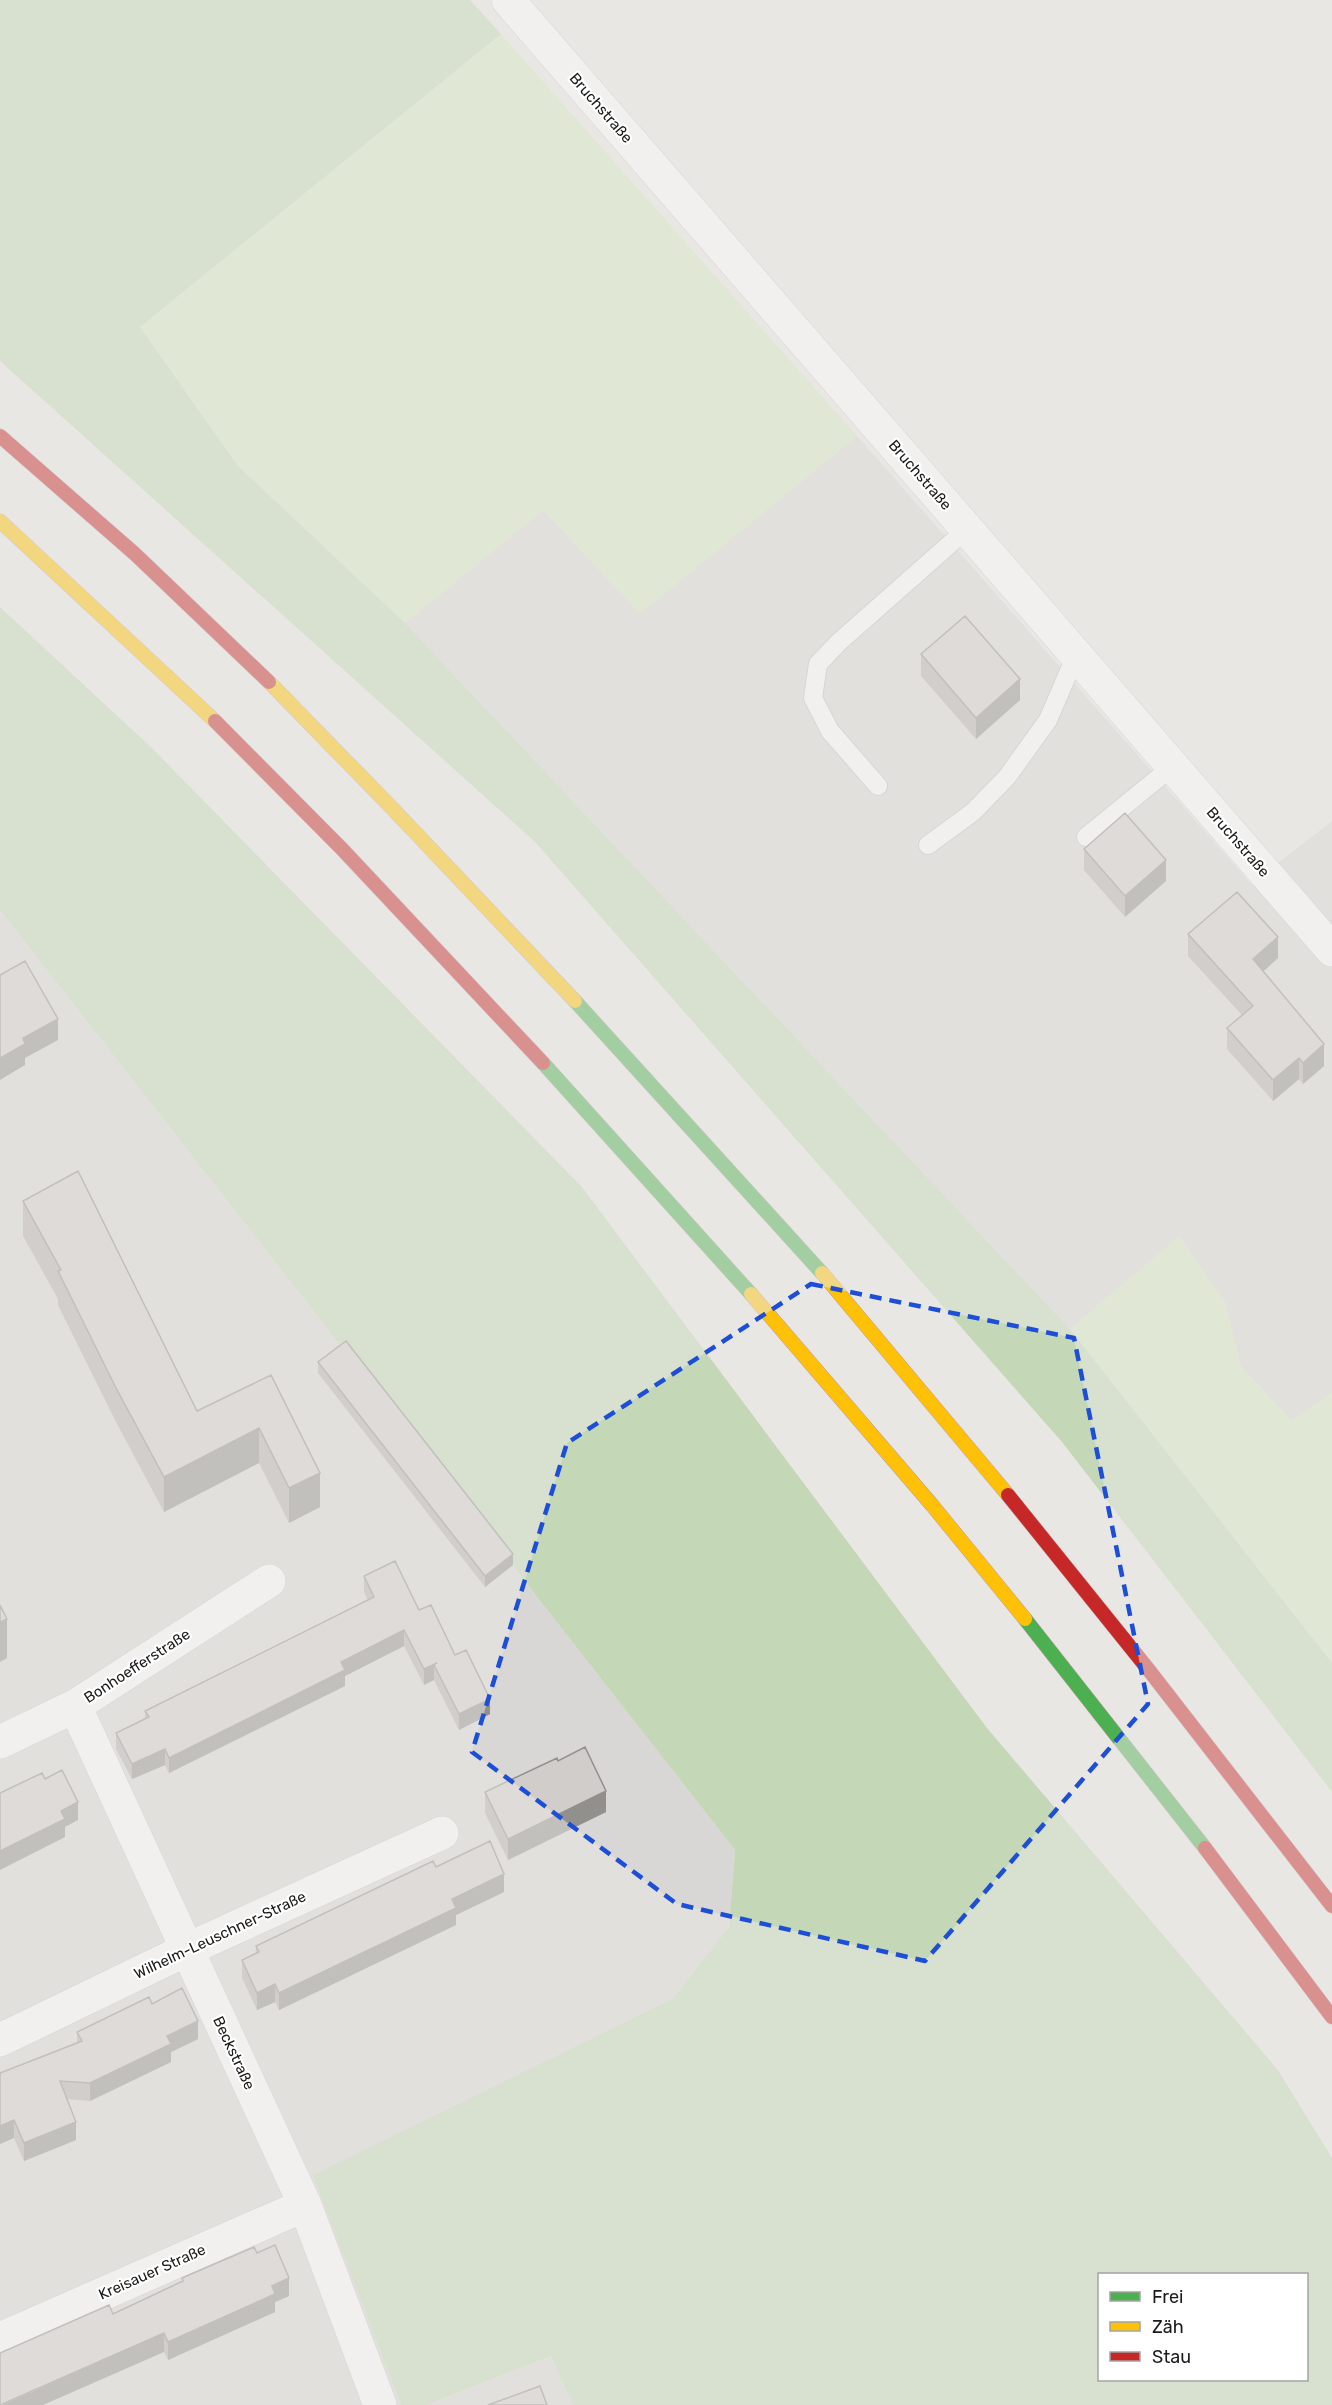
<svg xmlns="http://www.w3.org/2000/svg" width="1332" height="2405" viewBox="0 0 1332 2405" font-family="Rubik,sans-serif">
<rect width="100%" height="100%" fill="#e9e7e3"/>
<!-- residential -->
<path fill="#d8d7d5" d="M 857,436 L 1251,884 L 1332,821 L 1332,1392 L 1292,1421 L 1241,1367 L 1225,1302 L 1179,1237 L 1070,1329 L 405,623 L 543,510 L 640,613 Z
M 0,910 L 735,1850 L 729,1927 L 672,1999 L 314,2175 L 401,2405 L 0,2405 Z
M 551,2356 L 573,2405 L 426,2405 Z"/>
<!-- grass -->
<path fill="#d6e7c1" d="M 501,34 L 857,436 L 640,614 L 543,510 L 405,623 L 238,466 L 140,327 Z
M 1179,1236 L 1225,1302 L 1241,1367 L 1292,1421 L 1332,1392 L 1332,1663 L 1070,1329 Z"/>
<!-- forest -->
<path fill="#c4d8b8" fill-rule="evenodd" d="M 0,0 L 470,0 L 501,34 L 140,327 L 238,466 L 405,623 L 1070,1329 L 1332,1663 L 1332,1792 L 1062,1442 L 535,842 L 0,361 Z
M 0,607 L 152,748 L 582,1187 L 987,1728 L 1278,2070 L 1332,2158 L 1332,2405 L 573,2405 L 551,2356 L 426,2405 L 401,2405 L 313,2175 L 672,1999 L 729,1927 L 735,1850 L 0,910 ZM 1100,2274 L 1306,2274 L 1306,2380 L 1100,2380 Z"/>
<g fill="none" stroke-linecap="round" stroke-linejoin="round">
<defs>
<path id="lane" d="M 878,786 L 830,731 L 813,698 L 818,664 L 839,642 L 967,529
M 1086,837 L 1173,766
M 928,845 L 973,812 L 1007,777 L 1048,720 L 1076,655"/>
<path id="street" d="M 508,0 L 1332,950
M 75,1706 L 305,2205 L 380,2405
M 0,1742 L 75,1706 L 269,1581
M 0,2040 L 186,1950 L 442,1833
M 0,2339 L 305,2205"/>
<path id="fast" d="M 575,1001 L 822,1273
M 543,1063 L 751,1294
M 1025,1619 L 1205,1848"/>
<path id="slow" d="M 0,521 L 215,721
M 269,682 L 391,807 L 575,1001
M 822,1273 L 1008,1495
M 751,1294 L 932,1505 L 1025,1619"/>
<path id="jam" d="M 0,436 L 135,554 L 269,682
M 215,721 L 342,849 L 543,1063
M 1008,1495 L 1148,1669 L 1332,1906
M 1205,1848 L 1332,2017"/>
</defs>
<!-- lane casing -->
<use href="#lane" stroke="#c2c1bf" stroke-width="20"/>
<!-- street casing -->
<use href="#street" stroke="#c2c1bf" stroke-width="34"/>
<!-- fast casing -->
<use href="#fast" stroke="#bd9ca5" stroke-width="15"/>
<!-- slow casing -->
<use href="#slow" stroke="#bd9ca5" stroke-width="15"/>
<!-- jam casing -->
<use href="#jam" stroke="#bd9ca5" stroke-width="15"/>
<!-- lane -->
<use href="#lane" stroke="#fcfbfb" stroke-width="18"/>
<!-- street -->
<use href="#street" stroke="#fcfbfb" stroke-width="33"/>
<!-- fast -->
<use href="#fast" stroke="#4caf50" stroke-width="14"/>
<!-- slow -->
<use href="#slow" stroke="#ffc107" stroke-width="14"/>
<!-- jam -->
<use href="#jam" stroke="#c62828" stroke-width="14"/>
</g>
<!-- wall -->
<path fill="#b3b0ae" d="M 921,654 L 1020,700 L 976,739 L 921,676 Z
M 1084,849 L 1166,881 L 1125,917 L 1084,870 Z
M 1188,934 L 1278,958 L 1263,971 L 1324,1066 L 1303,1084 L 1299,1079 L 1273,1101 L 1227,1049 L 1227,1028 L 1242,1015 L 1188,956 Z
M 23,1201 L 197,1411 L 271,1375 L 320,1507 L 289,1523 L 259,1463 L 164,1512 L 115,1420 L 58,1305 L 58,1299 L 23,1236 Z
M 318,1362 L 513,1565 L 485,1587 L 318,1373 Z
M 364,1576 L 419,1610 L 455,1655 L 490,1714 L 459,1730 L 434,1680 L 424,1685 L 404,1646 L 345,1676 L 345,1686 L 169,1773 L 165,1765 L 132,1779 L 116,1749 L 116,1733 L 145,1718 L 145,1711 L 368,1600 L 364,1592 Z
M 558,1761 L 606,1812 L 508,1860 L 485,1813 L 485,1792 Z
M 436,1867 L 504,1892 L 456,1915 L 456,1925 L 279,2010 L 275,2002 L 257,2010 L 242,1978 L 242,1960 L 256,1953 L 256,1946 Z
M 152,2004 L 198,2039 L 171,2052 L 171,2062 L 90,2101 L 67,2099 L 76,2140 L 24,2161 L 14,2138 L 0,2073 L 77,2043 L 77,2032 Z
M 257,2253 L 289,2296 L 275,2302 L 275,2312 L 168,2360 L 164,2352 L 113,2314 L 182,2281 L 182,2278 Z"/>
<!-- shaded-wall -->
<path fill="#92908d" d="M 1020,679 L 1020,700 L 976,739 L 976,718 Z
M 1166,860 L 1166,881 L 1125,917 L 1125,896 Z
M 1278,937 L 1278,958 L 1253,981 L 1253,959 Z
M 58,1019 L 58,1040 L 25,1058 L 25,1065 L 0,1080 L 0,1058 L 23,1038 Z
M 1324,1044 L 1324,1066 L 1303,1084 L 1303,1063 Z
M 1299,1058 L 1299,1079 L 1273,1101 L 1273,1080 Z
M 259,1428 L 259,1463 L 164,1512 L 164,1477 Z
M 320,1473 L 320,1507 L 289,1523 L 289,1488 Z
M 513,1554 L 513,1565 L 485,1587 L 485,1576 Z
M 7,1619 L 7,1658 L 0,1662 L 0,1622 Z
M 404,1630 L 404,1646 L 345,1676 L 345,1686 L 169,1773 L 169,1758 L 341,1662 Z
M 437,1663 L 434,1665 L 434,1680 L 424,1685 L 424,1669 Z
M 490,1699 L 490,1714 L 459,1730 L 459,1714 Z
M 165,1749 L 165,1765 L 132,1779 L 132,1764 Z
M 606,1791 L 606,1812 L 508,1860 L 508,1839 Z
M 78,1802 L 78,1820 L 65,1827 L 65,1837 L 0,1870 L 0,1851 L 61,1811 Z
M 504,1874 L 504,1892 L 456,1915 L 456,1925 L 279,2010 L 279,1993 L 452,1899 Z
M 275,1984 L 275,2002 L 257,2010 L 257,1993 Z
M 198,2021 L 198,2039 L 171,2052 L 171,2062 L 90,2101 L 90,2083 L 167,2036 Z
M 14,2120 L 14,2138 L 0,2144 L 0,2126 Z
M 76,2122 L 76,2140 L 24,2161 L 24,2143 Z
M 289,2278 L 289,2296 L 275,2302 L 275,2312 L 168,2360 L 168,2342 L 272,2286 Z
M 164,2333 L 164,2352 L 43,2405 L 2,2405 Z"/>
<!-- building -->
<path fill="#d0cdca" stroke="#92908d" stroke-width="1.5" d="M 965,616 L 1020,679 L 976,718 L 921,654 Z
M 1125,813 L 1166,860 L 1125,896 L 1084,849 Z
M 1237,892 L 1278,937 L 1253,959 L 1324,1044 L 1303,1063 L 1299,1058 L 1273,1080 L 1227,1028 L 1253,1006 L 1188,934 Z
M 25,961 L 58,1019 L 23,1038 L 25,1044 L 0,1058 L 0,975 Z
M 78,1171 L 197,1411 L 271,1375 L 320,1473 L 289,1488 L 259,1428 L 164,1477 L 115,1386 L 58,1271 L 61,1270 L 23,1201 Z
M 346,1341 L 513,1554 L 485,1576 L 318,1362 Z
M 395,1561 L 419,1610 L 431,1605 L 455,1655 L 466,1650 L 490,1699 L 459,1714 L 434,1665 L 437,1663 L 424,1669 L 404,1630 L 341,1662 L 345,1670 L 169,1758 L 165,1749 L 132,1764 L 116,1733 L 149,1717 L 145,1711 L 374,1597 L 364,1576 Z
M 0,1605 L 7,1619 L 0,1622 Z
M 585,1747 L 606,1791 L 508,1839 L 485,1792 L 557,1758 L 558,1761 Z
M 62,1770 L 78,1802 L 61,1811 L 65,1819 L 0,1851 L 0,1793 L 42,1773 L 45,1779 Z
M 490,1841 L 504,1874 L 452,1899 L 456,1908 L 279,1993 L 275,1984 L 257,1993 L 242,1960 L 259,1952 L 256,1946 L 433,1861 L 436,1867 Z
M 182,1988 L 198,2021 L 167,2036 L 171,2044 L 90,2083 L 60,2081 L 76,2122 L 24,2143 L 14,2120 L 0,2126 L 0,2073 L 82,2041 L 77,2032 L 149,1997 L 152,2004 Z
M 275,2245 L 289,2278 L 272,2286 L 275,2294 L 168,2342 L 164,2333 L 0,2405 L 0,2353 L 109,2305 L 113,2314 L 183,2281 L 182,2278 L 254,2247 L 257,2253 Z
M 540,2386 L 547,2405 L 488,2405 Z"/>
<!-- marked area -->
<path d="M0 0H1332V2405H0ZM 811,1284 L 1074,1338 L 1148,1704 L 925,1961 L 677,1904 L 472,1752 L 567,1443 Z" fill="#e9e7e3" fill-opacity=".55" fill-rule="evenodd"/>
<path fill="none" stroke="#1d4ed8" stroke-width="4.5" stroke-dasharray="12 8" stroke-linejoin="round" d="M 811,1284 L 1074,1338 L 1148,1704 L 925,1961 L 677,1904 L 472,1752 L 567,1443 Z"/>
<g text-anchor="middle" dominant-baseline="central" stroke-width="4.5" stroke-linejoin="round" paint-order="stroke">
<!-- street labels -->
<g font-size="15" fill="#1b1b1b" stroke="#fff">
<text transform="translate(601 108) rotate(49)">Bruchstraße</text>
<text transform="translate(920 475) rotate(49)">Bruchstraße</text>
<text transform="translate(1238 842) rotate(49)">Bruchstraße</text>
<text transform="translate(137 1666) rotate(-33)">Bonhoefferstraße</text>
<text transform="translate(220 1935) rotate(-25)">Wilhelm-Leuschner-Straße</text>
<text transform="translate(234 2053) rotate(65)">Beckstraße</text>
<text transform="translate(152 2272) rotate(-24)">Kreisauer Straße</text>
</g>
</g>
<!-- legend -->
<rect x="1098" y="2273" width="210" height="108" fill="#ffffff" stroke="#a4a4a4" stroke-width="1.5"/>
<rect x="1110" y="2292" width="30" height="9" fill="#4caf50" stroke="#a4a4a4" stroke-width="1.5"/>
<text x="1152" y="2303" font-size="18" fill="#1b1b1b">Frei</text>
<rect x="1110" y="2322" width="30" height="9" fill="#ffc107" stroke="#a4a4a4" stroke-width="1.5"/>
<text x="1152" y="2333" font-size="18" fill="#1b1b1b">Zäh</text>
<rect x="1110" y="2352" width="30" height="9" fill="#c62828" stroke="#a4a4a4" stroke-width="1.5"/>
<text x="1152" y="2363" font-size="18" fill="#1b1b1b">Stau</text>
</svg>
